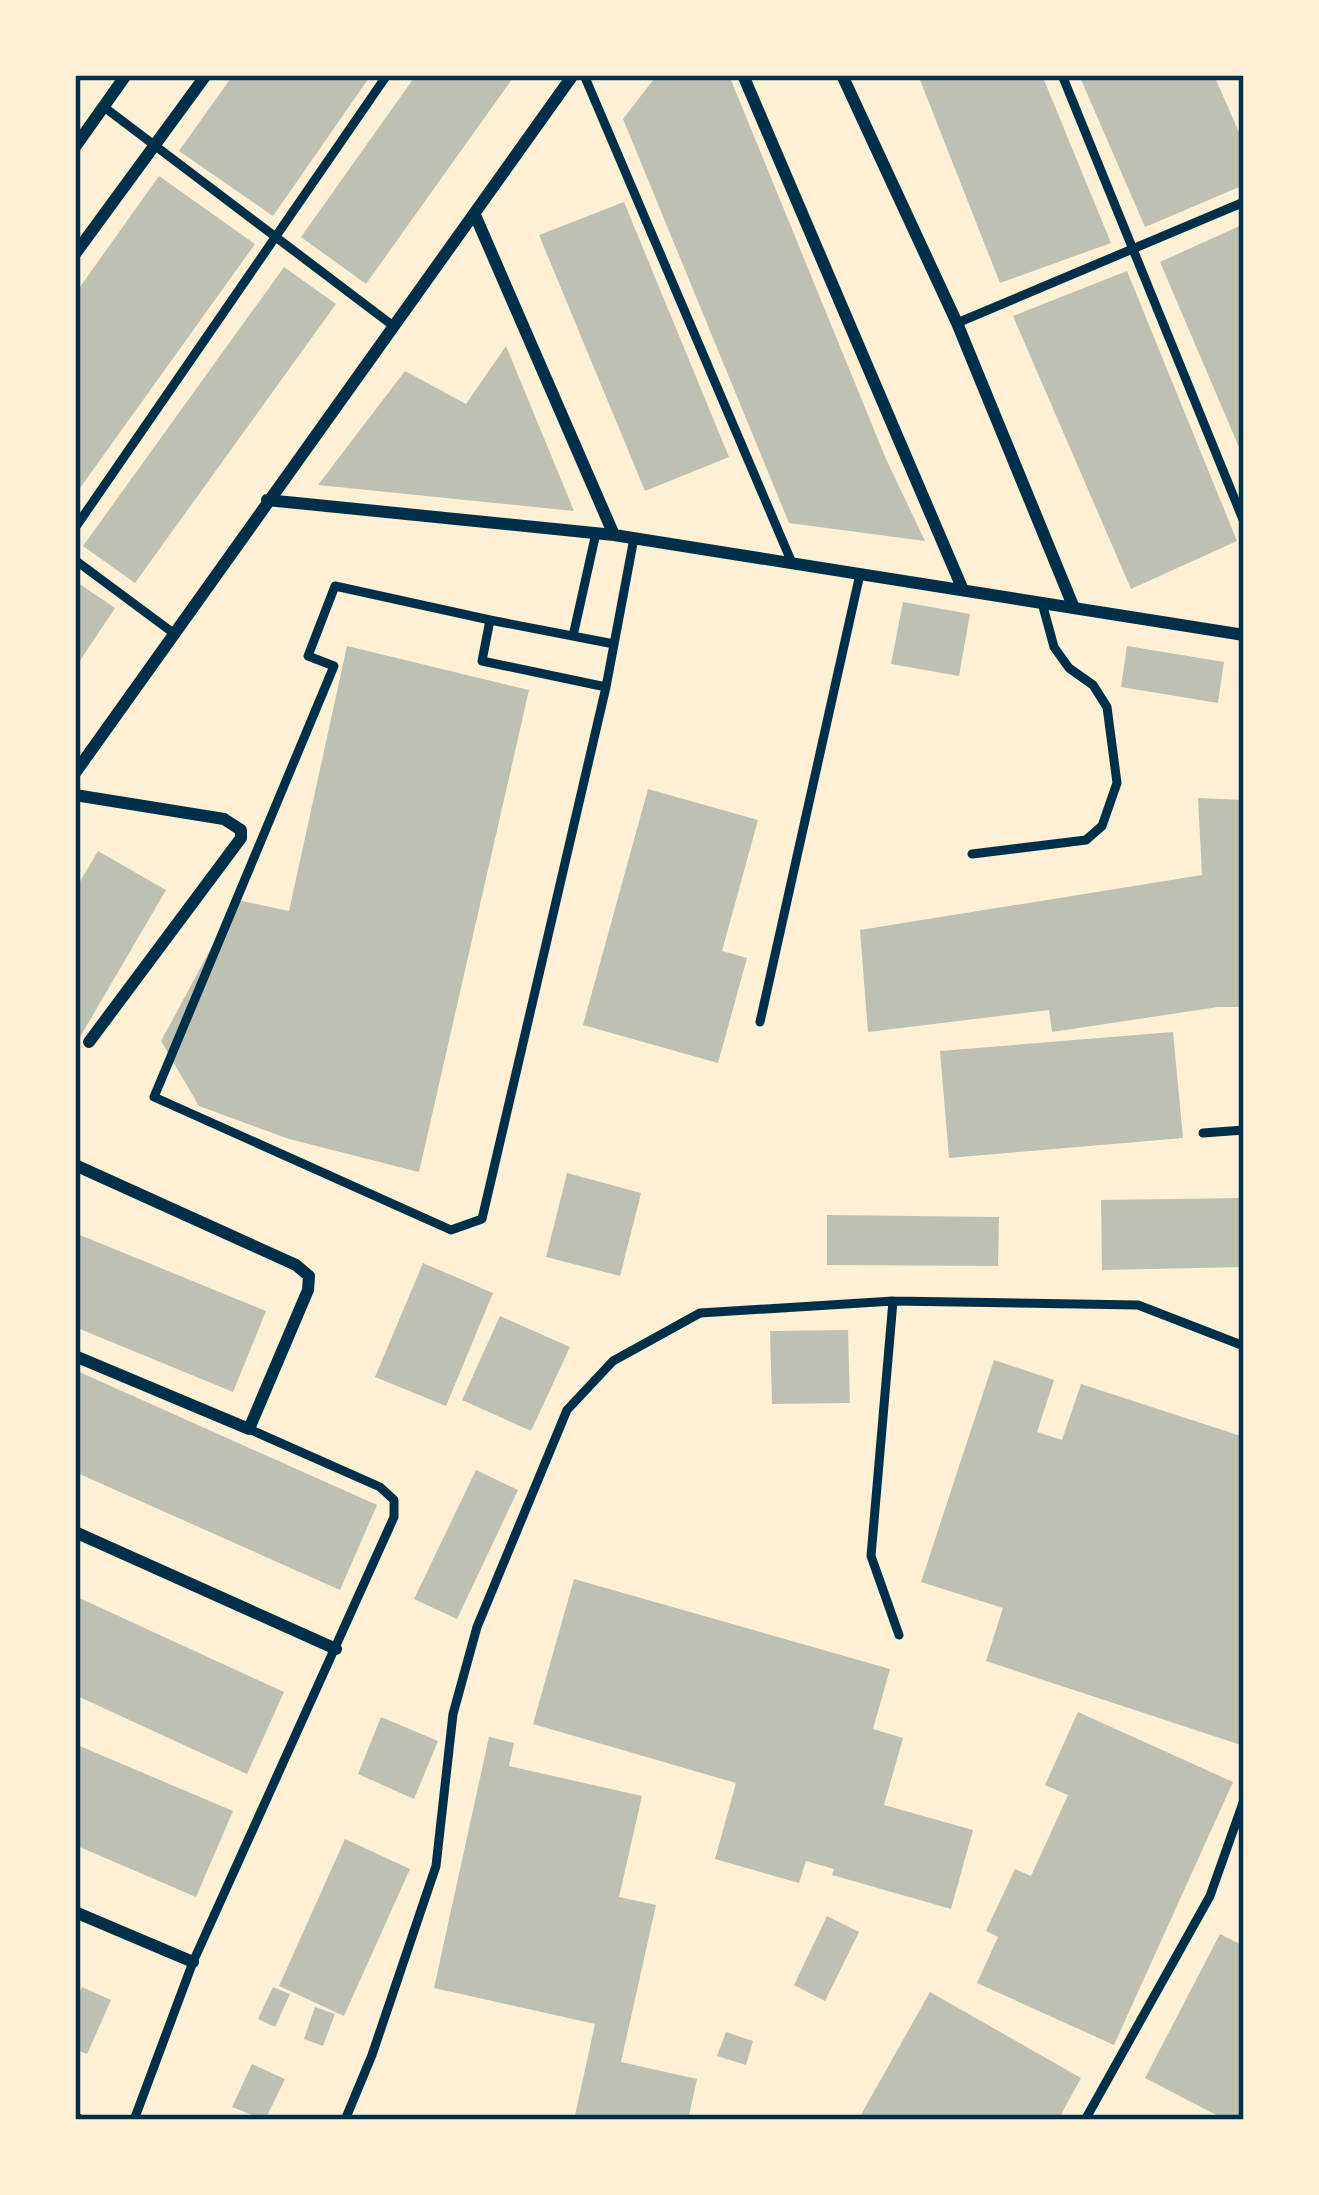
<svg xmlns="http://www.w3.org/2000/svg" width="1319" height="2195" viewBox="0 0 1319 2195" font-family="'Archivo Narrow',sans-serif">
<rect width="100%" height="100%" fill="#fdf0d5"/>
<!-- building -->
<path fill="#bec0b2" d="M 233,75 L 371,75 L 273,216 L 179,151 Z
M 416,75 L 515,75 L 366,284 L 301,237 Z
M 657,75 L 729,75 L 886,459 L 925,541 L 789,523 L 623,119 Z
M 918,75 L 1042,75 L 1111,243 L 1000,283 Z
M 1079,75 L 1214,75 L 1244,144 L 1244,185 L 1145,227 Z
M 159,176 L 255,244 L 75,495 L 75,294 Z
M 624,202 L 729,457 L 645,491 L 539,235 Z
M 1244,224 L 1244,459 L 1160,262 Z
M 284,267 L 336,304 L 135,583 L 83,546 Z
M 1127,271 L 1237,541 L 1131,589 L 1013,316 Z
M 506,346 L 574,511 L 318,485 L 405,371 L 466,404 Z
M 75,581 L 115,608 L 75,668 Z
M 903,602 L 970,614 L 959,676 L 891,664 Z
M 347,646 L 529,690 L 419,1172 L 289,1139 L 199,1106 L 161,1041 L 237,900 L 289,911 Z
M 1127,646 L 1224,662 L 1218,703 L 1121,687 Z
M 648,789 L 758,820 L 722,951 L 747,958 L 718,1063 L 583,1025 Z
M 1198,798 L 1244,800 L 1244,1007 L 1218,1007 L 1052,1032 L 1049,1010 L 868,1032 L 860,930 L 1202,875 Z
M 98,851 L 166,890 L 80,1037 L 75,1034 L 75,890 Z
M 1173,1032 L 1183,1138 L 949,1158 L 940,1051 Z
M 567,1173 L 641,1193 L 620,1276 L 546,1257 Z
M 1244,1198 L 1244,1267 L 1102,1270 L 1101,1200 Z
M 827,1215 L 999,1217 L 998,1266 L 827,1265 Z
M 75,1233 L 266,1311 L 233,1392 L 75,1327 Z
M 423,1263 L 493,1293 L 446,1406 L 375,1377 Z
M 500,1316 L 570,1347 L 531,1431 L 462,1400 Z
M 848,1330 L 850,1403 L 772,1404 L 770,1331 Z
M 994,1360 L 1054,1380 L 1037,1432 L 1062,1440 L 1081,1384 L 1244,1437 L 1244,1746 L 986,1661 L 1003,1608 L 921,1582 Z
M 75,1370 L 377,1505 L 340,1590 L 75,1472 Z
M 476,1470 L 518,1490 L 457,1619 L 414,1599 Z
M 574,1579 L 890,1669 L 873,1729 L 903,1738 L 884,1805 L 973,1830 L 951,1909 L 832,1875 L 834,1869 L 806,1861 L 799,1883 L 715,1859 L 736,1783 L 533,1724 Z
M 75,1596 L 284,1692 L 247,1774 L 75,1695 Z
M 1078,1712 L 1233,1782 L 1114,2045 L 977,1983 L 998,1937 L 986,1931 L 1015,1869 L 1031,1876 L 1068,1795 L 1045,1785 Z
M 381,1717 L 438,1741 L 414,1799 L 358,1774 Z
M 489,1737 L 514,1743 L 509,1766 L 642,1796 L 619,1897 L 656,1905 L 621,2062 L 697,2079 L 688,2120 L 574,2120 L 595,2024 L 434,1988 Z
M 75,1744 L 233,1811 L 196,1897 L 75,1845 Z
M 345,1839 L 410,1869 L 344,2016 L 279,1986 Z
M 827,1916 L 859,1932 L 825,2001 L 794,1985 Z
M 1220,1934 L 1244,1946 L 1244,2120 L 1226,2120 L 1145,2078 Z
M 82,1987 L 111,2000 L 87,2054 L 75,2049 L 75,2002 Z
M 273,1987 L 290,1994 L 275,2027 L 258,2019 Z
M 930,1992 L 1081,2078 L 1058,2120 L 858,2120 Z
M 315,2007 L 335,2014 L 323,2046 L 304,2039 Z
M 726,2032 L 753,2041 L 746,2065 L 717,2056 Z
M 252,2064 L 285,2079 L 265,2120 L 232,2107 Z"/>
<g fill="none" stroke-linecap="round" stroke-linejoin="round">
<!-- service -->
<path stroke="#003049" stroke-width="9" d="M 584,75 L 792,563
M 1062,75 L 1244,522
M 104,107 L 392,325
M 957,323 L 1244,202
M 75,528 L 387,75
M 75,560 L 172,632
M 490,620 L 335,586 L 308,656 L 334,666 L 154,1097 L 451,1230 L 482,1219 L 606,687
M 573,636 L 596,533
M 614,644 L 490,620 L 482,661 L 606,687 L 634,538
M 972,854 L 1086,840 L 1102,826 L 1117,783 L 1107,707 L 1093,685 L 1069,668 L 1054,647 L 1042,603
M 760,1022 L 860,574
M 1203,1133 L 1244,1130
M 893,1301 L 871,1556 L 899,1635
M 134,2120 L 193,1962 L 394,1517 L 394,1500 L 380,1487 L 249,1429
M 345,2120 L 372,2055 L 436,1866 L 453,1714 L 477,1627 L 567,1410 L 613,1361 L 700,1313 L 893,1301 L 1138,1305 L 1244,1346
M 1085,2120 L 1210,1896 L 1244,1800"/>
<!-- minor -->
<path stroke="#003049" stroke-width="12" d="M 743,75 L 963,590
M 842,75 L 957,323 L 1074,608
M 75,147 L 126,75
M 475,215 L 614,535
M 75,254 L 206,75
M 267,500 L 614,535 L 1244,635
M 75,773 L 573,75
M 75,795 L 224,819 L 241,830 L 241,838 L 89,1042
M 75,1165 L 296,1265 L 309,1276 L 308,1290 L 249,1429 L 75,1356
M 75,1532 L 336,1649
M 75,1912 L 193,1962
M 75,2118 L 79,2120"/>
</g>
<!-- border -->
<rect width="1319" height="2195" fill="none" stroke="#fdf0d5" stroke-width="156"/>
<rect x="78" y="78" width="1163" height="2039" fill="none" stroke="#003049" stroke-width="4.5"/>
</svg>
